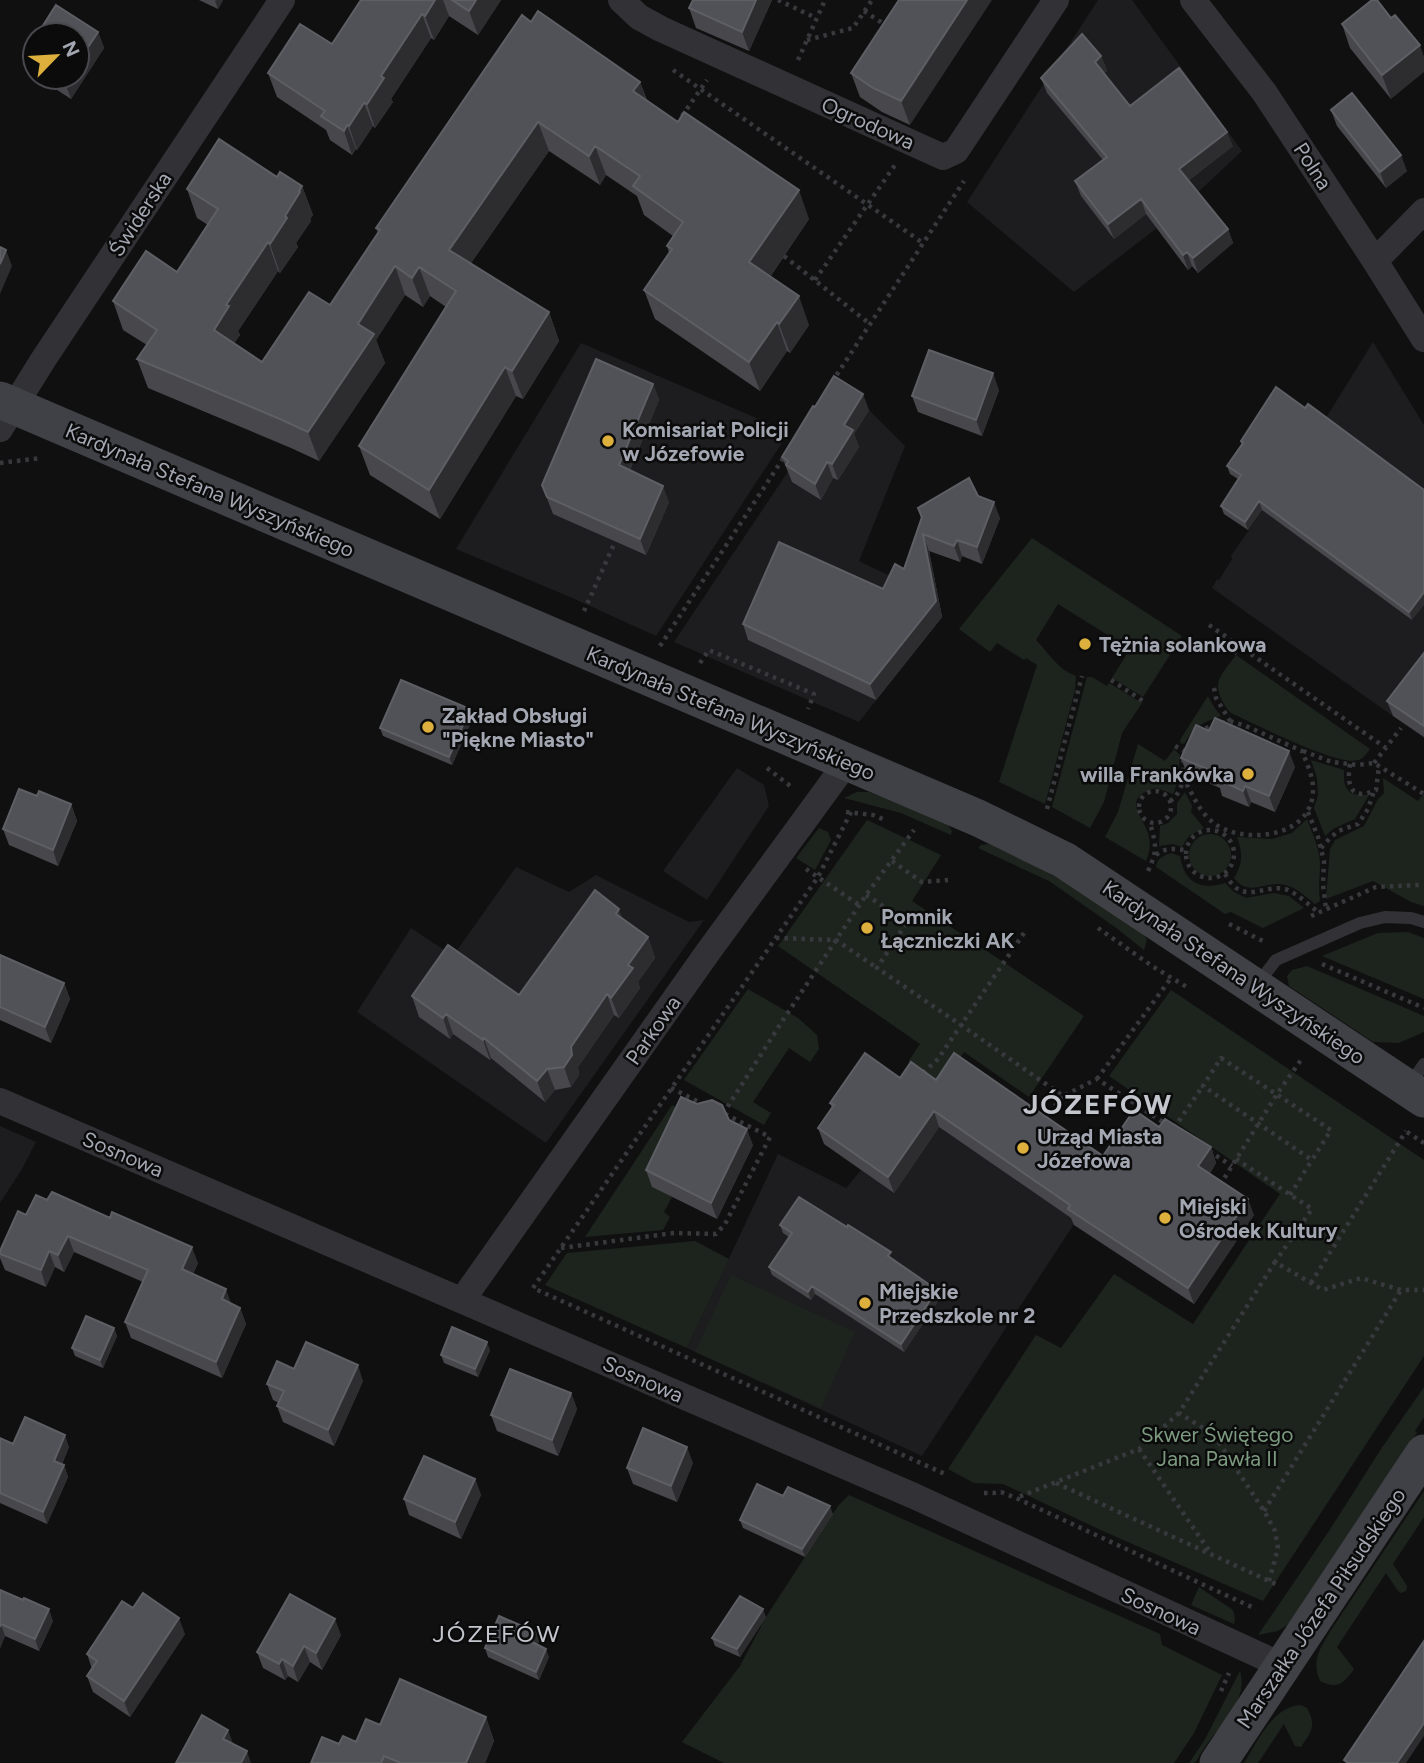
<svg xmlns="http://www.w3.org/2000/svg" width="1424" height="1763" viewBox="0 0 1424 1763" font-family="Figtree,sans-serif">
<rect width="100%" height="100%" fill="#101011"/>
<!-- built -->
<path fill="#1d1c1e" d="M 1098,0 L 1132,0 L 1242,151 L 1194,196 L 1157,228 L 1074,292 L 967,202 Z
M 1373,342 L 1424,425 L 1424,738 L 1212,588 L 1217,579 L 1219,580 L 1232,559 L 1231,556 L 1329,413 Z
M 581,343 L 789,432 L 656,636 L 570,597 L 456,549 Z
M 839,392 L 869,410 L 905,446 L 859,561 L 938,599 L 942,617 L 859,722 L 674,642 L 787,473 Z
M 737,768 L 764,785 L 769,806 L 707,900 L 663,871 Z
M 516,867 L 569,892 L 596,875 L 689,922 L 704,920 L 546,1143 L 357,1012 L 411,928 L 453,956 Z
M 933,1123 L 1076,1221 L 922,1456 L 687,1348 L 778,1154 L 846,1188 L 861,1170 L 894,1192 Z
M 0,1126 L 36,1142 L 22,1169 L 0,1203 Z"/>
<!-- green -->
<path fill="#1d241e" d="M 1032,538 L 1182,636 L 1143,697 L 1112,678 L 1130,649 L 1058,604 L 1036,640 C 1050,654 1057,669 1076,676 L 1075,690 L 1045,804 L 999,782 L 1037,665 L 1026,658 L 1024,660 L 997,643 L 990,652 L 959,629 Z
M 1236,655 L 1370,749 C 1367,753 1363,759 1358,760 C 1339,767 1253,723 1231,713 C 1224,706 1215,691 1219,680 C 1222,672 1231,662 1236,655 Z
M 1087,677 L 1092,677 L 1107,686 L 1109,683 L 1142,703 L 1122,733 L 1104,802 L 1090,828 L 1052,807 Z
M 1208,696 L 1214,707 L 1221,716 C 1205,721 1192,728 1185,743 L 1181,744 L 1180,740 Z
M 1138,744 L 1165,761 L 1174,749 L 1180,755 C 1179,769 1179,782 1173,794 L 1157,788 C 1121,797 1141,814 1148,833 C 1151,844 1150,851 1146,861 L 1105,837 L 1118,812 Z
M 1311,760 L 1344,770 C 1343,790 1348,796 1369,795 L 1355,819 L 1333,829 L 1325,836 L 1314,808 L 1318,795 L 1317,778 Z
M 1383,778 L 1418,801 L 1424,793 L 1424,906 L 1411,902 L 1373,881 L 1326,899 L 1330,849 L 1335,840 L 1364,826 L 1378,799 L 1384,793 Z
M 857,792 L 869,792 L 931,817 L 948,825 L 952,831 L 951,835 L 901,813 L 844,798 Z
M 1185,792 L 1192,806 L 1191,812 L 1204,828 L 1189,836 L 1182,847 L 1173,844 L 1159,846 L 1160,826 L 1168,823 L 1177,814 L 1177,803 Z
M 1307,819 C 1312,833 1319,847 1320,862 C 1320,875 1318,888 1320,901 L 1315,904 C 1306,897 1297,888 1286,885 C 1264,880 1250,898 1234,878 C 1243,863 1243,854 1237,837 L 1272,839 L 1292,833 Z
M 867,820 L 941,855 L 912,901 L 1084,1016 L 1029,1097 L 964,1052 L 942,1086 L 908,1062 L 920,1044 L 778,946 Z
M 819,828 L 828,832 L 831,840 L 815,870 L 796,858 Z
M1189 855a21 21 0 1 1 42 0a21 21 0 1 1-42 0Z
M 989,844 L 1036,865 L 1064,882 L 1144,934 L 1147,940 L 1144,950 L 1115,927 L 1049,881 L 978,848 L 981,845 Z
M 1171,853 L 1180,856 C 1184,882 1200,891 1225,883 L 1234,892 L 1246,898 L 1274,893 L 1289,896 L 1304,908 L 1263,928 L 1231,912 L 1225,914 L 1156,867 C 1157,858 1163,856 1171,853 Z
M 1408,932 L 1424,938 L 1424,999 L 1322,956 L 1378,933 Z
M 1307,966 L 1424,1016 L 1424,1032 L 1399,1043 L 1373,1042 L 1289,986 L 1287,976 L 1292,970 Z
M 748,989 L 798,1018 L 817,1035 L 819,1049 L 810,1062 L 789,1048 L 753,1102 L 771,1113 L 764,1125 L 684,1080 Z
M 1171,990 L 1424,1160 L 1424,1356 L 1263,1601 L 1105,1532 L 1003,1484 L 974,1483 L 948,1469 L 1036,1335 L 1061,1348 L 1114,1274 L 1193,1324 L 1280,1194 L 1109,1076 Z
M 672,1105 L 687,1113 L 652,1186 L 672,1197 L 664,1212 L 670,1217 L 663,1230 L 585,1237 Z
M 695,1241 L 729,1259 L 687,1348 L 545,1285 L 567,1253 Z
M 731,1275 L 855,1332 L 821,1408 L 695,1352 Z
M 1424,1387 L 1424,1417 L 1415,1431 L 1417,1433 L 1289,1624 L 1278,1631 L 1258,1635 L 1329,1531 L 1381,1449 Z
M 1424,1491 L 1424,1517 L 1393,1564 L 1407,1586 L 1406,1591 L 1401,1593 L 1398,1591 L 1386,1573 L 1337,1647 L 1354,1669 C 1344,1683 1338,1690 1320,1681 C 1311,1660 1320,1649 1331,1630 Z
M 849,1495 L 1160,1634 L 1162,1645 L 1222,1675 L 1194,1733 L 1174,1763 L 724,1763 L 682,1742 L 740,1666 L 766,1617 L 838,1506 Z
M 1199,1587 L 1233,1610 L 1235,1618 L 1234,1624 L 1191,1605 Z
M 1240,1671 C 1248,1698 1225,1720 1210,1740 C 1204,1747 1200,1755 1195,1763 L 1189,1763 L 1204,1741 Z
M 1301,1705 L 1307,1708 C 1317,1726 1311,1732 1301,1747 L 1295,1746 L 1284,1724 L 1258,1763 L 1244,1763 C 1257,1742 1273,1706 1301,1705 Z"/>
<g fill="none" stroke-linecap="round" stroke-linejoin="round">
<!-- path -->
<path stroke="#38393d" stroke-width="4.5" stroke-dasharray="3.5 5" stroke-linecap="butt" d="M 778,0 L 816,18
M 864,11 L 887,26
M 807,40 L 853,28 L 872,0
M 798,60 L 825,0
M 673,70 L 923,243
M 682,116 L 707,80
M 784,256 L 870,324
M 815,280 L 895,165
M 832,382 L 964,181
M 0,463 L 42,458
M 584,611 L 615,542
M 1209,625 L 1386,748
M 660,646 L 786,454
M 1234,654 L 1239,646
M 700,663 L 709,650 L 814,694 L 808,709
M 1111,680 L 1143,701
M 1214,688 L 1216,698 L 1230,721
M 1230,721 L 1246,726 L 1302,751 C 1307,764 1314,778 1313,792 C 1311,834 1256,843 1224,829 C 1208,822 1199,808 1192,794 C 1185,782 1181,772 1184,758 C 1190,732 1206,726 1230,721 Z
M 1175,746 L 1186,752
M 1303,751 L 1332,762 L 1357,765 L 1374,763 L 1424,794
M 1374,763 L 1401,728
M 1350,764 C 1346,787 1352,801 1376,790 L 1379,766
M 767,768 L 793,788
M1139 807a16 16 0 1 1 32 0a16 16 0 1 1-32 0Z
M 1170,801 C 1178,796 1181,787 1184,778
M 1047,809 L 1082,676
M 846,812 L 873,815 L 885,820
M 851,812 L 818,877 L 533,1288 L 945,1474
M 1308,812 L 1318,837 L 1324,861 L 1323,885 L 1326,909
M1186 854a24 24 0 1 1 48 0a24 24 0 1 1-48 0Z
M 1321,848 L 1329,839 L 1338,831 L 1358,824 L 1368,809 L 1374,791
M 1156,855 C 1165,847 1175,849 1186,850
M 892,861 L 922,882 L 948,880
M 806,869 L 859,905
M 1148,871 C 1158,850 1156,845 1150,823
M 1225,874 C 1228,878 1231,884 1235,887 C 1250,900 1270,883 1288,890 C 1299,895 1309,905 1319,913
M 866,895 L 907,922 L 877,968 L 961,1025 L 938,1059 L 924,1072 L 922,1072
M 1311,916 L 1376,887 L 1420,885
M 1229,924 L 1265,942
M 1098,928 L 1152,966 L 1190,989
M 1024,933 L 961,1025 L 1063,1096 L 1097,1079 L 1166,1124
M 776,938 L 836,940 L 877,968
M 1322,964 L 1424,1008
M 1221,1058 L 1331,1130 L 1312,1160 L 1203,1086 Z
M 1097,1079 L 1171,978
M 671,1088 L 705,1105
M 723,1114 L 783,1020 L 866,895 L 914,830
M 1044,1119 L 1063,1096
M 1174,1128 L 1203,1086
M 1407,1132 L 1424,1143
M 1209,1151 L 1232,1166
M 1236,1159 L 1312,1209 L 1275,1262 L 1323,1290 L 1361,1278 L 1401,1290 L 1424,1290
M 1220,1185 L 1277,1094 L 1301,1060
M 1290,1195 L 1312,1160
M 561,1248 L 674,1233 L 716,1234 L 725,1224 L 770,1137 L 723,1113
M 1311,1283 L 1406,1131
M 1179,1413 L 1139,1449 L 1016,1498 L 1256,1609
M 1139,1449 L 1210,1552
M 1056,1483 L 1280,1586
M 984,1493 L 993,1493 L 1001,1492 L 1016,1498
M 1264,1511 L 1401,1290
M 1269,1581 L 1278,1548 L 1275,1531 L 1264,1511 L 1214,1435 L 1179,1413 L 1275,1262
M 1221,1691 L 1229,1673"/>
<!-- lane -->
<path stroke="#323236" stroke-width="12" d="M 1257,985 L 1276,960 L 1360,923 L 1385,917 L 1411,918 L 1424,922
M 1410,1084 L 1424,1064"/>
<!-- street -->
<path stroke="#323236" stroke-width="26" d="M 621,0 L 639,17 L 661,29 L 943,157 L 956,151 L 1056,0
M 1193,0 L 1264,92 L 1375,261 L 1424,339
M 1375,261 L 1424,211
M 0,429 L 43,360 L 282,0
M 0,1101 L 914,1496 L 1283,1666
M 463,1300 L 470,1289 L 708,952 L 847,762"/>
<!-- secondary -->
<path stroke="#404146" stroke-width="37" d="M 0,400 L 978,818 L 1064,860 L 1424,1099
M 1218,1763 L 1424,1453"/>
</g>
<!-- wall -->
<path fill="#47474c" d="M 199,0 L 223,0 L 218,9 Z
M 361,0 L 501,0 L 478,35 L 449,16 L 434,40 L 431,38 L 391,99 L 393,102 L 375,128 L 373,126 L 357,150 L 356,149 L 352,155 L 330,140 L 326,130 L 277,97 L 268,73 L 332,44 Z
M 693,0 L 772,0 L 749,51 L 696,28 L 689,8 Z
M 899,0 L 910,125 L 882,112 L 860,97 L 851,73 Z
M 1391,18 L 1391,99 L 1350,48 L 1342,24 Z
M 531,22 L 640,82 L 647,100 L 809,219 L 770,277 L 809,325 L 790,353 L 787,351 L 760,391 L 655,319 L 644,290 L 669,253 L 667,246 L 673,236 L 644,215 L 637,196 L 606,175 L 600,185 L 549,151 L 471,263 L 549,312 L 559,341 L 523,399 L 516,396 L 440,519 L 370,475 L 359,446 L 446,307 L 430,296 L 423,307 L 405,295 L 376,340 L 385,363 L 319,461 L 291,448 L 148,388 L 137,359 L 147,345 L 123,330 L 113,301 L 177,272 L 208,225 L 197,218 L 187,189 L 277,177 L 302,186 L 313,215 L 310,219 L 311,221 L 296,243 L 298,247 L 280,273 L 278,271 L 238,331 L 240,335 L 234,343 L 262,362 L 330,305 L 378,233 L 376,228 Z
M 98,32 L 104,48 L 71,99 L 37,77 L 77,77 Z
M 35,38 L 35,76 L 29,72 L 23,56 Z
M 1101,56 L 1107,71 L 1104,73 L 1130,106 L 1233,146 L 1188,181 L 1228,229 L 1233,243 L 1198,273 L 1192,266 L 1188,270 L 1146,214 L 1114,239 L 1081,196 L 1075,181 L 1103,160 L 1047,93 L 1041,78 Z
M 1331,110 L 1407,171 L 1386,188 L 1337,126 Z
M 653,384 L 659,400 L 630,470 L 669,502 L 646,555 L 553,514 L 542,485 Z
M 999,390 L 982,436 L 918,412 L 912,396 Z
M 815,407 L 869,410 L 854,434 L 859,447 L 838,480 L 833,478 L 821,500 L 792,482 L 782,457 Z
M 1241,441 L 1424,490 L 1412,620 L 1262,510 L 1248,530 L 1224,514 L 1221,506 L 1238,479 L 1230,474 L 1227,466 L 1242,445 Z
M 978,496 L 1000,518 L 982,564 L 962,556 L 960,562 L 929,551 L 942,617 L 876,700 L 748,640 L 743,624 L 883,589 L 904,569 L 921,518 L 918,508 Z
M 1424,653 L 1424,737 L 1393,716 L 1387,701 Z
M 473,718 L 452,765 L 383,736 L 380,728 Z
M 1181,758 L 1295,767 L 1275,812 L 1251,802 L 1249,807 L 1222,796 L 1220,788 L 1187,774 Z
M 37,796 L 71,804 L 77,821 L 58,866 L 9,845 L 3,829 Z
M 623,919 L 648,937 L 655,958 L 638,982 L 640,988 L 619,1018 L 614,1015 L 578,1067 L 579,1075 L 571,1087 L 555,1090 L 545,1102 L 491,1058 L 490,1060 L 453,1034 L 450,1039 L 419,1017 L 412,996 L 519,995 Z
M 0,955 L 64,983 L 70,999 L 51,1043 L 0,1020 Z
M 900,1078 L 936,1080 L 1103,1156 L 1159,1127 L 1211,1147 L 1216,1163 L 1210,1173 L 1254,1215 L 1194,1304 L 1074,1225 L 1071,1218 L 939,1127 L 894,1193 L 824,1144 L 818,1128 L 832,1108 L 830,1103 Z
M 753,1145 L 717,1219 L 652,1187 L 646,1170 Z
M 26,1215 L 198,1263 L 193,1274 L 231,1303 L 240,1308 L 246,1324 L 222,1378 L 131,1338 L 125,1322 L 143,1282 L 74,1252 L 64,1272 L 55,1267 L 46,1287 L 5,1270 L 0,1258 L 0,1251 Z
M 780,1225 L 893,1260 L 937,1290 L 940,1298 L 904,1352 L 815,1294 L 811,1300 L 772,1275 L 769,1267 L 789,1237 L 783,1233 Z
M 114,1328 L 117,1336 L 103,1368 L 75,1356 L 72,1348 Z
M 490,1350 L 478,1377 L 444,1363 L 441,1355 Z
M 294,1369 L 363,1381 L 334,1446 L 283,1422 L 277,1406 L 279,1403 L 273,1400 L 267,1384 Z
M 571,1393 L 577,1409 L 558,1456 L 497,1431 L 491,1415 Z
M 0,1438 L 13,1444 L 69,1447 L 62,1464 L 64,1465 L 68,1477 L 47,1524 L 0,1503 Z
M 693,1463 L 677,1502 L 633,1484 L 627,1468 Z
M 475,1479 L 481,1495 L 461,1539 L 409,1515 L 404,1499 Z
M 783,1496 L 833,1514 L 805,1557 L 743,1528 L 740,1520 Z
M 0,1590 L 53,1621 L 39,1651 L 5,1636 L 0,1648 Z
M 133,1608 L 185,1634 L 130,1717 L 93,1692 L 87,1676 L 92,1669 L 87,1654 Z
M 766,1617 L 740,1657 L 715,1646 L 712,1638 Z
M 536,1632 L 539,1641 L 537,1645 L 549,1657 L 539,1680 L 488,1657 L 485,1648 Z
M 341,1635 L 322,1670 L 310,1662 L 298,1682 L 288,1676 L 285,1680 L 263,1668 L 257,1652 Z
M 486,1717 L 494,1741 L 485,1763 L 311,1763 L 339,1744 L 356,1742 L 380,1725 Z"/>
<!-- shaded-wall -->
<path fill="#2d2d30" d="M 216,0 L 223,0 L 218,9 L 215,1 Z
M 435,0 L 443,0 L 449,16 L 434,40 L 425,16 Z
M 476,0 L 501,0 L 478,35 L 469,11 Z
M 756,0 L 772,0 L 749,51 L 742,32 Z
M 967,0 L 992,0 L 910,125 L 901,101 Z
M 422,14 L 431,38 L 391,99 L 393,102 L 375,128 L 367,104 L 381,76 Z
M 98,32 L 104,48 L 71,99 L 65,83 L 68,77 L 77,77 L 77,64 Z
M 1420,45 L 1424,57 L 1424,72 L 1391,99 L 1382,75 Z
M 1101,56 L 1107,71 L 1100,76 L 1095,62 Z
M 640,82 L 650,110 L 633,91 Z
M 364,103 L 373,126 L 357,150 L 349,126 Z
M 538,122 L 549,151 L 460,279 L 449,250 Z
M 347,125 L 356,149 L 352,155 L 344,131 Z
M 1227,132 L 1233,146 L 1184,184 L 1179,169 Z
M 595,146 L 606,175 L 600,185 L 589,156 Z
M 1401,155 L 1407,171 L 1386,188 L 1380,172 Z
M 302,186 L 313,215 L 310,219 L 311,221 L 296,243 L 298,247 L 280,273 L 270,244 Z
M 799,190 L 809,219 L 760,291 L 749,262 Z
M 1141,199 L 1146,214 L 1114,239 L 1108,224 Z
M 1228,229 L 1233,243 L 1198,273 L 1193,258 Z
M 268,242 L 278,271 L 238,331 L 240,335 L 224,359 L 214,330 L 226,305 Z
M 6,250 L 12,266 L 0,294 L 0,264 Z
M 1187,252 L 1192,266 L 1188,270 L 1183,255 Z
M 395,266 L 405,295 L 376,340 L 385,363 L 319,461 L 308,432 L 358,324 Z
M 419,267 L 430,296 L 423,307 L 412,278 Z
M 799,296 L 809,325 L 790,353 L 779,324 Z
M 549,312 L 559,341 L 523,399 L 512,371 Z
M 777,322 L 787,351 L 760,391 L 749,362 Z
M 505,367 L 516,396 L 440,519 L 429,490 Z
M 993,373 L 999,390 L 982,436 L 976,420 Z
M 653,384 L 659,400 L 625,481 L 619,465 Z
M 863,394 L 869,410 L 854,434 L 859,447 L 838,480 L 832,464 L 844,425 Z
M 827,462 L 833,478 L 821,500 L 815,484 Z
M 663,486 L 669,502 L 646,555 L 640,539 Z
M 1259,501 L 1262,510 L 1248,530 L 1245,522 Z
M 994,502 L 1000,518 L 982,564 L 977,547 Z
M 923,534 L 929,551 L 942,617 L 876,700 L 870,684 Z
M 957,540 L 962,556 L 960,562 L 954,546 Z
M 1424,592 L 1424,605 L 1412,620 L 1409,612 Z
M 470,709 L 473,718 L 452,765 L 449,757 Z
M 1289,751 L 1295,767 L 1275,812 L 1269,796 Z
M 1245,786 L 1251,802 L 1249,807 L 1243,791 Z
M 71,804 L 77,821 L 58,866 L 53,850 Z
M 619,909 L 627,929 L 616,914 Z
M 648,937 L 655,958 L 638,982 L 640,988 L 619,1018 L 611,998 L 628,965 Z
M 64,983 L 70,999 L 51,1043 L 45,1027 Z
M 607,994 L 614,1015 L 578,1067 L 579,1075 L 571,1087 L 564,1067 L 571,1047 Z
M 446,1014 L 453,1034 L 450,1039 L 443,1018 Z
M 484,1038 L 491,1058 L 490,1060 L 483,1040 Z
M 547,1069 L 555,1090 L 545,1102 L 537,1081 Z
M 934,1111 L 939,1127 L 894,1193 L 888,1177 Z
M 747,1129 L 753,1145 L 717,1219 L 711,1203 Z
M 1211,1147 L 1216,1163 L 1204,1181 L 1198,1166 Z
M 1248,1199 L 1254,1215 L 1194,1304 L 1188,1288 Z
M 68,1236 L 74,1252 L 64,1272 L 58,1255 Z
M 192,1247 L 198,1263 L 188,1285 L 182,1269 Z
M 49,1251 L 55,1267 L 46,1287 L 41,1270 Z
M 812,1286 L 815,1294 L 811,1300 L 808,1292 Z
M 226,1289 L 232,1306 L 222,1299 Z
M 937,1290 L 940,1298 L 904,1352 L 901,1344 Z
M 240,1308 L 246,1324 L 222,1378 L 216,1362 Z
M 114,1328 L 117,1336 L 103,1368 L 100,1360 Z
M 487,1342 L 490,1350 L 478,1377 L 475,1369 Z
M 358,1365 L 363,1381 L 334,1446 L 328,1430 Z
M 571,1393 L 577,1409 L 558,1456 L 552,1440 Z
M 65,1435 L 69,1447 L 58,1472 L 54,1461 Z
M 687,1447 L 693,1463 L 677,1502 L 671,1486 Z
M 64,1465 L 68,1477 L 47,1524 L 43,1512 Z
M 475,1479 L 481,1495 L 461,1539 L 455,1522 Z
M 830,1506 L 833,1514 L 805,1557 L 802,1549 Z
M 49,1609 L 53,1621 L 39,1651 L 35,1639 Z
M 763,1609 L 766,1617 L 740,1657 L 737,1649 Z
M 179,1618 L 185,1634 L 130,1717 L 124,1701 Z
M 335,1619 L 341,1635 L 322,1670 L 316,1653 Z
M 1,1624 L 5,1636 L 0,1648 L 0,1627 Z
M 536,1632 L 539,1641 L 535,1650 L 532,1642 Z
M 304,1646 L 310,1662 L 298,1682 L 293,1666 Z
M 546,1649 L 549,1657 L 539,1680 L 536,1672 Z
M 282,1659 L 288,1676 L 285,1680 L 279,1664 Z
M 486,1717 L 494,1741 L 485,1763 L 466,1763 Z
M 1424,1723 L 1424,1736 L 1406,1763 L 1397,1763 Z
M 228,1730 L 234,1746 L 223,1739 Z
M 247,1751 L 251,1763 L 241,1763 Z"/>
<!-- building -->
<path fill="#515257" stroke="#5e5f65" stroke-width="2" d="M 361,0 L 435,0 L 425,16 L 422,14 L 381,76 L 384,78 L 367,104 L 364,103 L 349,126 L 347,125 L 344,131 L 321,116 L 325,111 L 268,73 L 300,24 L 332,44 Z
M 452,0 L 476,0 L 469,11 Z
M 693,0 L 756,0 L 742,32 L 689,8 Z
M 899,0 L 967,0 L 901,101 L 873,88 L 851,73 Z
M 1372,0 L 1377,0 L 1391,18 L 1395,15 L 1420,45 L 1382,75 L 1342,24 Z
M 56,5 L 98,32 L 77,64 L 77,35 L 37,35 Z
M 538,11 L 640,82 L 633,91 L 678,122 L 684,112 L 799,190 L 749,262 L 799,296 L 779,324 L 777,322 L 749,362 L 644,290 L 672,249 L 667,246 L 683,222 L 633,186 L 640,176 L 595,146 L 589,156 L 538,122 L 449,250 L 549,312 L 512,371 L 505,367 L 429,490 L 359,446 L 456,291 L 419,267 L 412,278 L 395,266 L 358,324 L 374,334 L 308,432 L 280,419 L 137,359 L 157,330 L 113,301 L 146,251 L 177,272 L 218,209 L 187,189 L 219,139 L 277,177 L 280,172 L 302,186 L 299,191 L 300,192 L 285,216 L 287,218 L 270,244 L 268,242 L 226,305 L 229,306 L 214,330 L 262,362 L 309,292 L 330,305 L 380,230 L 376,228 L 522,15 L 531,22 Z
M 1082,34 L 1101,56 L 1095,62 L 1130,106 L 1179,68 L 1227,132 L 1179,169 L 1228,229 L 1193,258 L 1187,252 L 1183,255 L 1141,199 L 1108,224 L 1075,181 L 1107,157 L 1041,78 Z
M 35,38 L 35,63 L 23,56 Z
M 56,77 L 68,77 L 65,83 Z
M 1352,93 L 1401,155 L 1380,172 L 1331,110 Z
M 0,247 L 6,250 L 0,264 Z
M 929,350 L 993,373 L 976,420 L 912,396 Z
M 596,359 L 653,384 L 619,465 L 663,486 L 640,539 L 547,497 L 542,485 Z
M 834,376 L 863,394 L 844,425 L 853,430 L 832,464 L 827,462 L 815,484 L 786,465 L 788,461 L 782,457 L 813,406 L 815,407 Z
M 1276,387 L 1305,408 L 1308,404 L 1424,490 L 1424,592 L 1409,612 L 1259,501 L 1245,522 L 1221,506 L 1241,475 L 1227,466 L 1243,443 L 1241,441 Z
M 969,478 L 978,496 L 994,502 L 977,547 L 957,540 L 954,546 L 923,534 L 936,601 L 870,684 L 743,624 L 779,542 L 883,589 L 895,564 L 904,569 L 922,517 L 918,508 Z
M 1424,653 L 1424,726 L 1387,701 Z
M 401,680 L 470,709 L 449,757 L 380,728 Z
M 1215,718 L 1289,751 L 1269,796 L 1245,786 L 1243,791 L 1217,779 L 1219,774 L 1181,758 L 1196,725 L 1209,731 Z
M 19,789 L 37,796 L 39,791 L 71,804 L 53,850 L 3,829 Z
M 595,890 L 619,909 L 616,914 L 648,937 L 628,965 L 633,968 L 611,998 L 607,994 L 571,1047 L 572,1055 L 564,1067 L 547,1069 L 537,1081 L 484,1038 L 483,1040 L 446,1014 L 443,1018 L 412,996 L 448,945 L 519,995 Z
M 0,955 L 64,983 L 45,1027 L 0,1007 Z
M 865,1053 L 900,1078 L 911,1062 L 936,1080 L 954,1053 L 1103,1156 L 1134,1110 L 1159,1127 L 1165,1119 L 1211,1147 L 1198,1166 L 1248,1199 L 1188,1288 L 1068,1209 L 1070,1205 L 934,1111 L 888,1177 L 818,1128 L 834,1105 L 830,1103 Z
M 681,1097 L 697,1104 L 712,1100 L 722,1105 L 729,1120 L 747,1129 L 711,1203 L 646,1170 Z
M 52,1192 L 110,1218 L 112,1212 L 192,1247 L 182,1269 L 226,1289 L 222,1299 L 240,1308 L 216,1362 L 125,1322 L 148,1270 L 68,1236 L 58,1255 L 49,1251 L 41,1270 L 0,1254 L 0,1251 L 18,1211 L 26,1215 L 36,1195 L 47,1200 Z
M 799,1197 L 847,1227 L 848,1225 L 891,1252 L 888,1256 L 937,1290 L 901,1344 L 812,1286 L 808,1292 L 769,1267 L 792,1233 L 780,1225 Z
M 86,1316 L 114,1328 L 100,1360 L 72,1348 Z
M 452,1327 L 487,1342 L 475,1369 L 441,1355 Z
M 306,1342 L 358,1365 L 328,1430 L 277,1406 L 284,1391 L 267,1384 L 277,1361 L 294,1369 Z
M 510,1369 L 571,1393 L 552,1440 L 491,1415 Z
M 25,1417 L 65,1435 L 54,1461 L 64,1465 L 43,1512 L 0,1493 L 0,1438 L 13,1444 Z
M 643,1428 L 687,1447 L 671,1486 L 627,1468 Z
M 424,1456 L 475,1479 L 455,1522 L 404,1499 Z
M 757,1484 L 783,1496 L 788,1487 L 830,1506 L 802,1549 L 740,1520 Z
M 0,1590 L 23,1600 L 24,1598 L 49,1609 L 35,1639 L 1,1624 L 0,1627 Z
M 143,1593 L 179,1618 L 124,1701 L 87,1676 L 97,1661 L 87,1654 L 122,1601 L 133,1608 Z
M 290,1594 L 335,1619 L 316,1653 L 304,1646 L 293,1666 L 282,1659 L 279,1664 L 257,1652 Z
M 740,1596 L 763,1609 L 737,1649 L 712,1638 Z
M 499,1616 L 536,1632 L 532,1642 L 546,1649 L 536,1672 L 485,1648 Z
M 1424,1641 L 1424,1723 L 1397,1763 L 1348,1763 L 1344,1760 Z
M 400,1679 L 486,1717 L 466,1763 L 401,1763 L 384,1756 L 381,1763 L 311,1763 L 322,1737 L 339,1744 L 343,1736 L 356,1742 L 366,1719 L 380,1725 Z
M 202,1715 L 228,1730 L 223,1739 L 247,1751 L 241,1763 L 176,1763 Z"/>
<!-- markers -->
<g fill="#ddb03d" stroke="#0b0b0c" stroke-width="2.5">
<circle cx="608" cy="441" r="7"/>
<circle cx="1085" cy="644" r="7"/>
<circle cx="428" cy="727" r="7"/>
<circle cx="1248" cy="774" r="7"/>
<circle cx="867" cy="928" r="7"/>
<circle cx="1023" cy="1148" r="7"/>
<circle cx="1165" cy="1218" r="7"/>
<circle cx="865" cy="1303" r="7"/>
</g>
<g text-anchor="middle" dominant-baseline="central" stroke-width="5" stroke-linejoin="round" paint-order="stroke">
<!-- street labels -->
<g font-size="21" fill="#a3a7b1" stroke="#0b0b0c">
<text transform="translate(868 123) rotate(24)">Ogrodowa</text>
<text transform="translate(1313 166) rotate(57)">Polna</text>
<text transform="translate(140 214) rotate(-57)">Świderska</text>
<text transform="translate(210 490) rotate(23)">Kardynała Stefana Wyszyńskiego</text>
<text transform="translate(731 713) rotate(23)">Kardynała Stefana Wyszyńskiego</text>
<text transform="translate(1234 972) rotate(34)">Kardynała Stefana Wyszyńskiego</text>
<text transform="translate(653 1030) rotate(-55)">Parkowa</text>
<text transform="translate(123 1154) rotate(23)">Sosnowa</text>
<text transform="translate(643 1379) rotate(24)">Sosnowa</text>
<text transform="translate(1321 1608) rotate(-56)">Marszałka Józefa Piłsudskiego</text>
<text transform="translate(1161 1611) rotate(25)">Sosnowa</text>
</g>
<!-- poi labels -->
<g font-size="21" font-weight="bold" fill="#a3a7b1" stroke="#0b0b0c" text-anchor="start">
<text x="622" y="429">Komisariat Policji<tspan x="622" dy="24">w Józefowie</tspan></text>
<text x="1099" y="644">Tężnia solankowa</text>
<text x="442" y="715">Zakład Obsługi<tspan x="442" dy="24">"Piękne Miasto"</tspan></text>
<text x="1234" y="774" text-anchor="end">willa Frankówka</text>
<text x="881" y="916">Pomnik<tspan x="881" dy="24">Łączniczki AK</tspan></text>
<text x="1037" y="1136">Urząd Miasta<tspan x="1037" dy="24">Józefowa</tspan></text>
<text x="1179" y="1206">Miejski<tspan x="1179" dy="24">Ośrodek Kultury</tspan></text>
<text x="879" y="1291">Miejskie<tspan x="879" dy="24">Przedszkole nr 2</tspan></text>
</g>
<!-- park labels -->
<g font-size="21" fill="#7c9a7f" stroke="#0b0b0c">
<text x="1217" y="1434">Skwer Świętego<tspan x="1217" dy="24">Jana Pawła II</tspan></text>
</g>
<!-- quarter labels -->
<g font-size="24" letter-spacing="2" fill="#c3c6cd" stroke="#0b0b0c">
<text x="497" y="1633">JÓZEFÓW</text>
</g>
<!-- district labels -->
<g font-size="28" font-weight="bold" letter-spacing="2" fill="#c3c6cd" stroke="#0b0b0c">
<text x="1098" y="1104">JÓZEFÓW</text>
</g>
</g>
<!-- north arrow -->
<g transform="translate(56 56) rotate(65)"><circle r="33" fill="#0b0b0c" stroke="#48494e" stroke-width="2"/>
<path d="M0-5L12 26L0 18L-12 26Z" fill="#ddb03d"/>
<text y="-10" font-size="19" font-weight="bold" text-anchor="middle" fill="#a3a7b1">N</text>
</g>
</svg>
